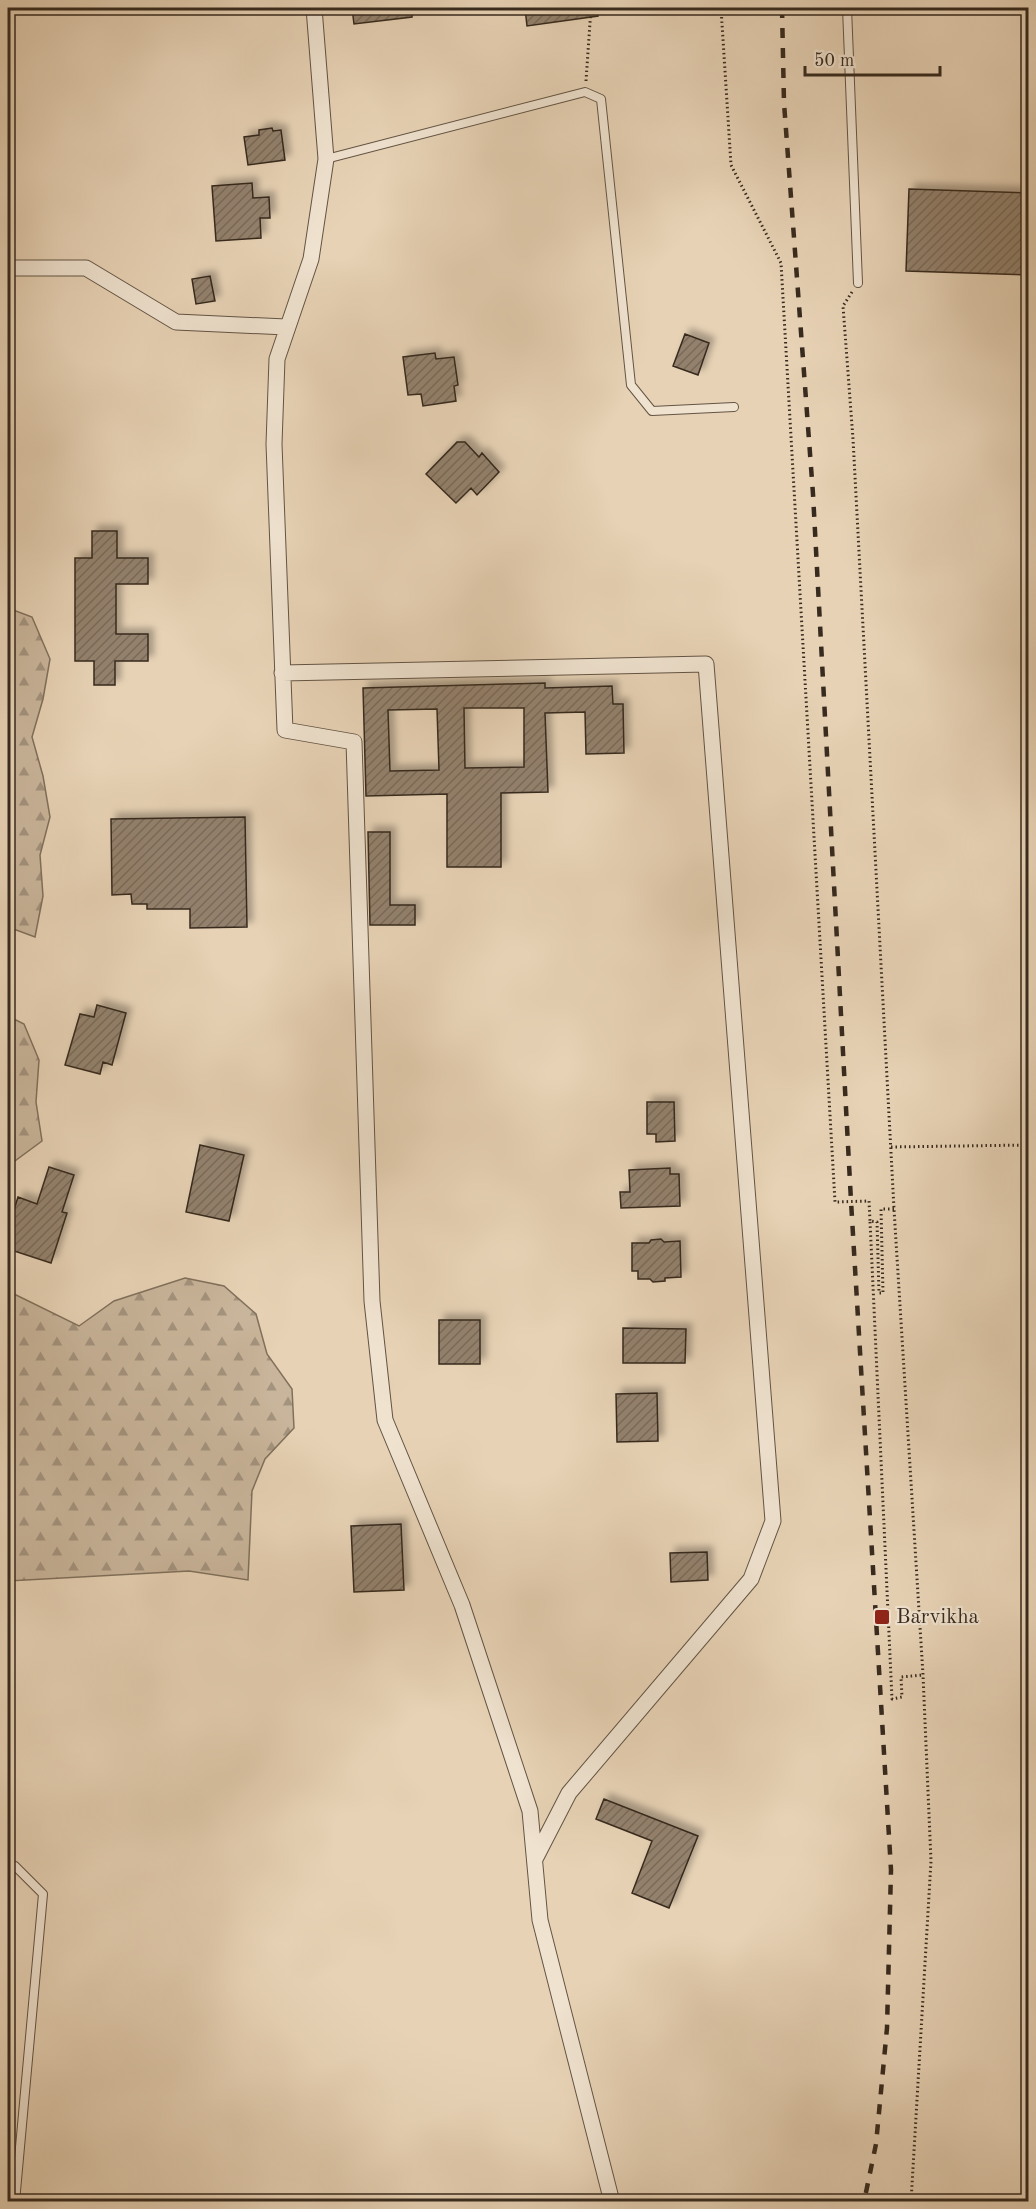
<svg xmlns="http://www.w3.org/2000/svg" width="1036" height="2209" viewBox="0 0 1036 2209" font-family="'Old Standard TT',serif">
<defs>
<pattern id="forest-firs" width="22" height="20" patternUnits="userSpaceOnUse" patternTransform="scale(1.5)"><rect width="22" height="20" fill="#c9b59b"/><path d="M5 1l3.5 6h-7zM16 11l3.5 6h-7z" fill="#a4937e"/></pattern>
<pattern id="building-hatch" width="6" height="6" patternUnits="userSpaceOnUse" patternTransform="scale(1.5)"><rect width="6" height="6" fill="#93816d"/><path d="M-1 1l2-2M0 6l6-6M5 7l2-2" fill="none" stroke="#796a59"/></pattern>
<filter id="shadow"><feDropShadow dx="5.5" dy="-5.5" stdDeviation="3" flood-color="#0004"/></filter>
</defs>
<rect width="100%" height="100%" fill="#e7d2b5"/>
<filter id="stains"><feTurbulence type="fractalNoise" baseFrequency=".00333" numOctaves="4"/><feColorMatrix values="0 0 0 0 .2 0 0 0 0 .09 0 0 0 0 .02 0 0 0 .5 -.17"/></filter>
<radialGradient id="worn" r=".72"><stop offset=".6" stop-color="#630" stop-opacity="0"/><stop offset="1" stop-color="#630" stop-opacity=".3"/></radialGradient>
<!-- forest -->
<path fill="url(#forest-firs)" stroke="#80705c" stroke-width="1.5" d="M 8,608 L 32,617 L 50,659 L 43,699 L 32,737 L 43,776 L 50,817 L 40,855 L 43,896 L 35,937 L 8,927 Z
M 8,1016 L 24,1024 L 39,1060 L 36,1102 L 42,1141 L 8,1166 Z
M 185,1278 L 224,1286 L 256,1314 L 267,1354 L 292,1389 L 294,1428 L 265,1459 L 252,1491 L 248,1580 L 189,1571 L 8,1581 L 8,1291 L 79,1326 L 114,1301 Z"/>
<!-- building -->
<path fill="url(#building-hatch)" stroke="#372a1e" stroke-width="1.5" fill-rule="evenodd" filter="url(#shadow)" d="M 352,8 L 412,8 L 412,17 L 354,24 Z
M 525,8 L 597,8 L 598,16 L 527,26 Z
M 272,128 L 273,131 L 281,130 L 285,160 L 248,165 L 244,137 L 259,135 L 259,130 Z
M 252,183 L 253,198 L 269,197 L 270,218 L 260,218 L 261,238 L 216,241 L 212,186 Z
M 909,189 L 1029,193 L 1029,275 L 906,271 Z
M 210,276 L 215,301 L 196,304 L 192,279 Z
M 685,334 L 709,343 L 698,375 L 673,366 Z
M 435,353 L 436,359 L 454,357 L 458,385 L 454,386 L 456,401 L 423,406 L 421,394 L 408,395 L 403,357 Z
M 457,442 L 465,442 L 479,457 L 482,453 L 499,472 L 477,495 L 471,488 L 456,503 L 426,474 Z
M 92,531 L 117,531 L 117,558 L 148,558 L 148,584 L 116,584 L 116,634 L 148,634 L 148,661 L 115,661 L 115,685 L 94,685 L 94,661 L 75,661 L 75,558 L 92,558 Z
M 545,683 L 545,688 L 612,686 L 613,704 L 623,704 L 624,753 L 586,754 L 585,712 L 545,713 L 548,792 L 501,793 L 501,867 L 447,867 L 447,794 L 366,796 L 363,688 ZM 464,708 L 524,708 L 524,767 L 465,768 ZM 437,709 L 439,770 L 390,771 L 388,710 Z
M 245,817 L 247,927 L 190,928 L 190,909 L 147,909 L 147,904 L 132,904 L 131,894 L 112,895 L 111,819 Z
M 368,832 L 390,832 L 390,905 L 415,905 L 415,925 L 370,925 Z
M 97,1005 L 126,1013 L 112,1065 L 103,1062 L 100,1074 L 65,1065 L 80,1014 L 94,1017 Z
M 647,1102 L 674,1102 L 675,1141 L 656,1142 L 656,1134 L 647,1134 Z
M 200,1145 L 244,1155 L 229,1221 L 186,1212 Z
M 49,1167 L 74,1175 L 62,1212 L 67,1213 L 51,1263 L 8,1249 L 8,1229 L 18,1197 L 37,1204 Z
M 670,1168 L 670,1174 L 679,1174 L 680,1206 L 621,1208 L 620,1192 L 630,1192 L 629,1170 Z
M 661,1239 L 664,1242 L 680,1241 L 681,1277 L 665,1278 L 665,1281 L 653,1282 L 650,1279 L 638,1279 L 638,1271 L 632,1271 L 632,1243 L 649,1243 L 651,1240 Z
M 439,1320 L 480,1320 L 480,1364 L 439,1364 Z
M 623,1328 L 686,1329 L 685,1363 L 623,1363 Z
M 657,1393 L 658,1441 L 617,1442 L 616,1394 Z
M 401,1524 L 404,1590 L 354,1592 L 351,1526 Z
M 707,1552 L 708,1580 L 671,1582 L 670,1553 Z
M 604,1799 L 698,1836 L 669,1908 L 632,1893 L 652,1841 L 596,1819 Z"/>
<g fill="none" stroke-linecap="round" stroke-linejoin="round">
<defs>
<path id="lane" d="M 847,8 L 858,283
M 326,159 L 585,92 L 601,99 L 631,385 L 652,411 L 734,407
M 8,1866 L 15,1866 L 43,1894 L 15,2202"/>
<path id="street" d="M 314,8 L 326,159 L 311,259 L 277,359 L 274,444 L 285,730 L 354,742 L 372,1301 L 385,1420 L 462,1605 L 530,1811 L 540,1920 L 612,2202
M 8,268 L 86,268 L 176,322 L 286,327
M 282,673 L 706,664 L 773,1521 L 751,1579 L 569,1793 L 535,1859"/>
</defs>
<!-- lane casing -->
<use href="#lane" stroke="#635444" stroke-width="10"/>
<!-- street casing -->
<use href="#street" stroke="#635444" stroke-width="17"/>
<!-- path -->
<path stroke="#372a1e" stroke-width="3" stroke-dasharray="1.5 3" stroke-linecap="butt" d="M 721,8 L 731,165 L 781,263 L 835,1202 L 869,1201 L 870,1221
M 586,81 L 591,8
M 852,292 L 843,306 L 853,439 L 894,1209 L 923,1675 L 931,1861 L 911,2202
M 891,1147 L 1028,1145
M 894,1209 L 881,1209 L 883,1293 L 879,1293 L 877,1222 L 870,1221 L 892,1699 L 902,1697 L 901,1677 L 923,1675"/>
<!-- lane -->
<use href="#lane" stroke="#efe2cf" stroke-width="8"/>
<!-- street -->
<use href="#street" stroke="#efe2cf" stroke-width="15"/>
<!-- rail -->
<path stroke="#372a1e" stroke-width="4.5" stroke-dasharray="10 10" stroke-linecap="butt" d="M 782,8 L 784,103 L 813,494 L 851,1201 L 891,1870 L 887,2028 L 876,2144 L 864,2202"/>
</g>
<!-- markers -->
<rect fill="#8f2418" stroke="#efe2cf" stroke-width="2" x="874" y="1609" width="16" height="16" rx="3"/>
<g text-anchor="middle" dominant-baseline="central" stroke-width="4.5" stroke-linejoin="round" paint-order="stroke">
<!-- poi labels -->
<g font-size="21" fill="#372a1e" stroke="#efe2cf" text-anchor="start">
<text x="896" y="1617">Barvikha</text>
</g>
</g>
<!-- margin -->
<rect width="1036" height="2209" fill="none" stroke="#e7d2b5" stroke-width="30"/>
<rect x="9" y="9" width="1018" height="2191" fill="none" stroke="#372a1e" stroke-width="3"/>
<rect x="15" y="15" width="1006" height="2179" fill="none" stroke="#372a1e" stroke-width="1.5"/>
<!-- scale -->
<path d="M805 66v9h135v-9" fill="none" stroke="#372a1e" stroke-width="3"/>
<text x="814" y="66" font-size="18" fill="#372a1e" stroke="#efe2cf" stroke-width="4.5" paint-order="stroke">50 m</text>
<rect width="100%" height="100%" filter="url(#stains)"/>
<rect width="100%" height="100%" fill="url(#worn)"/>
</svg>
